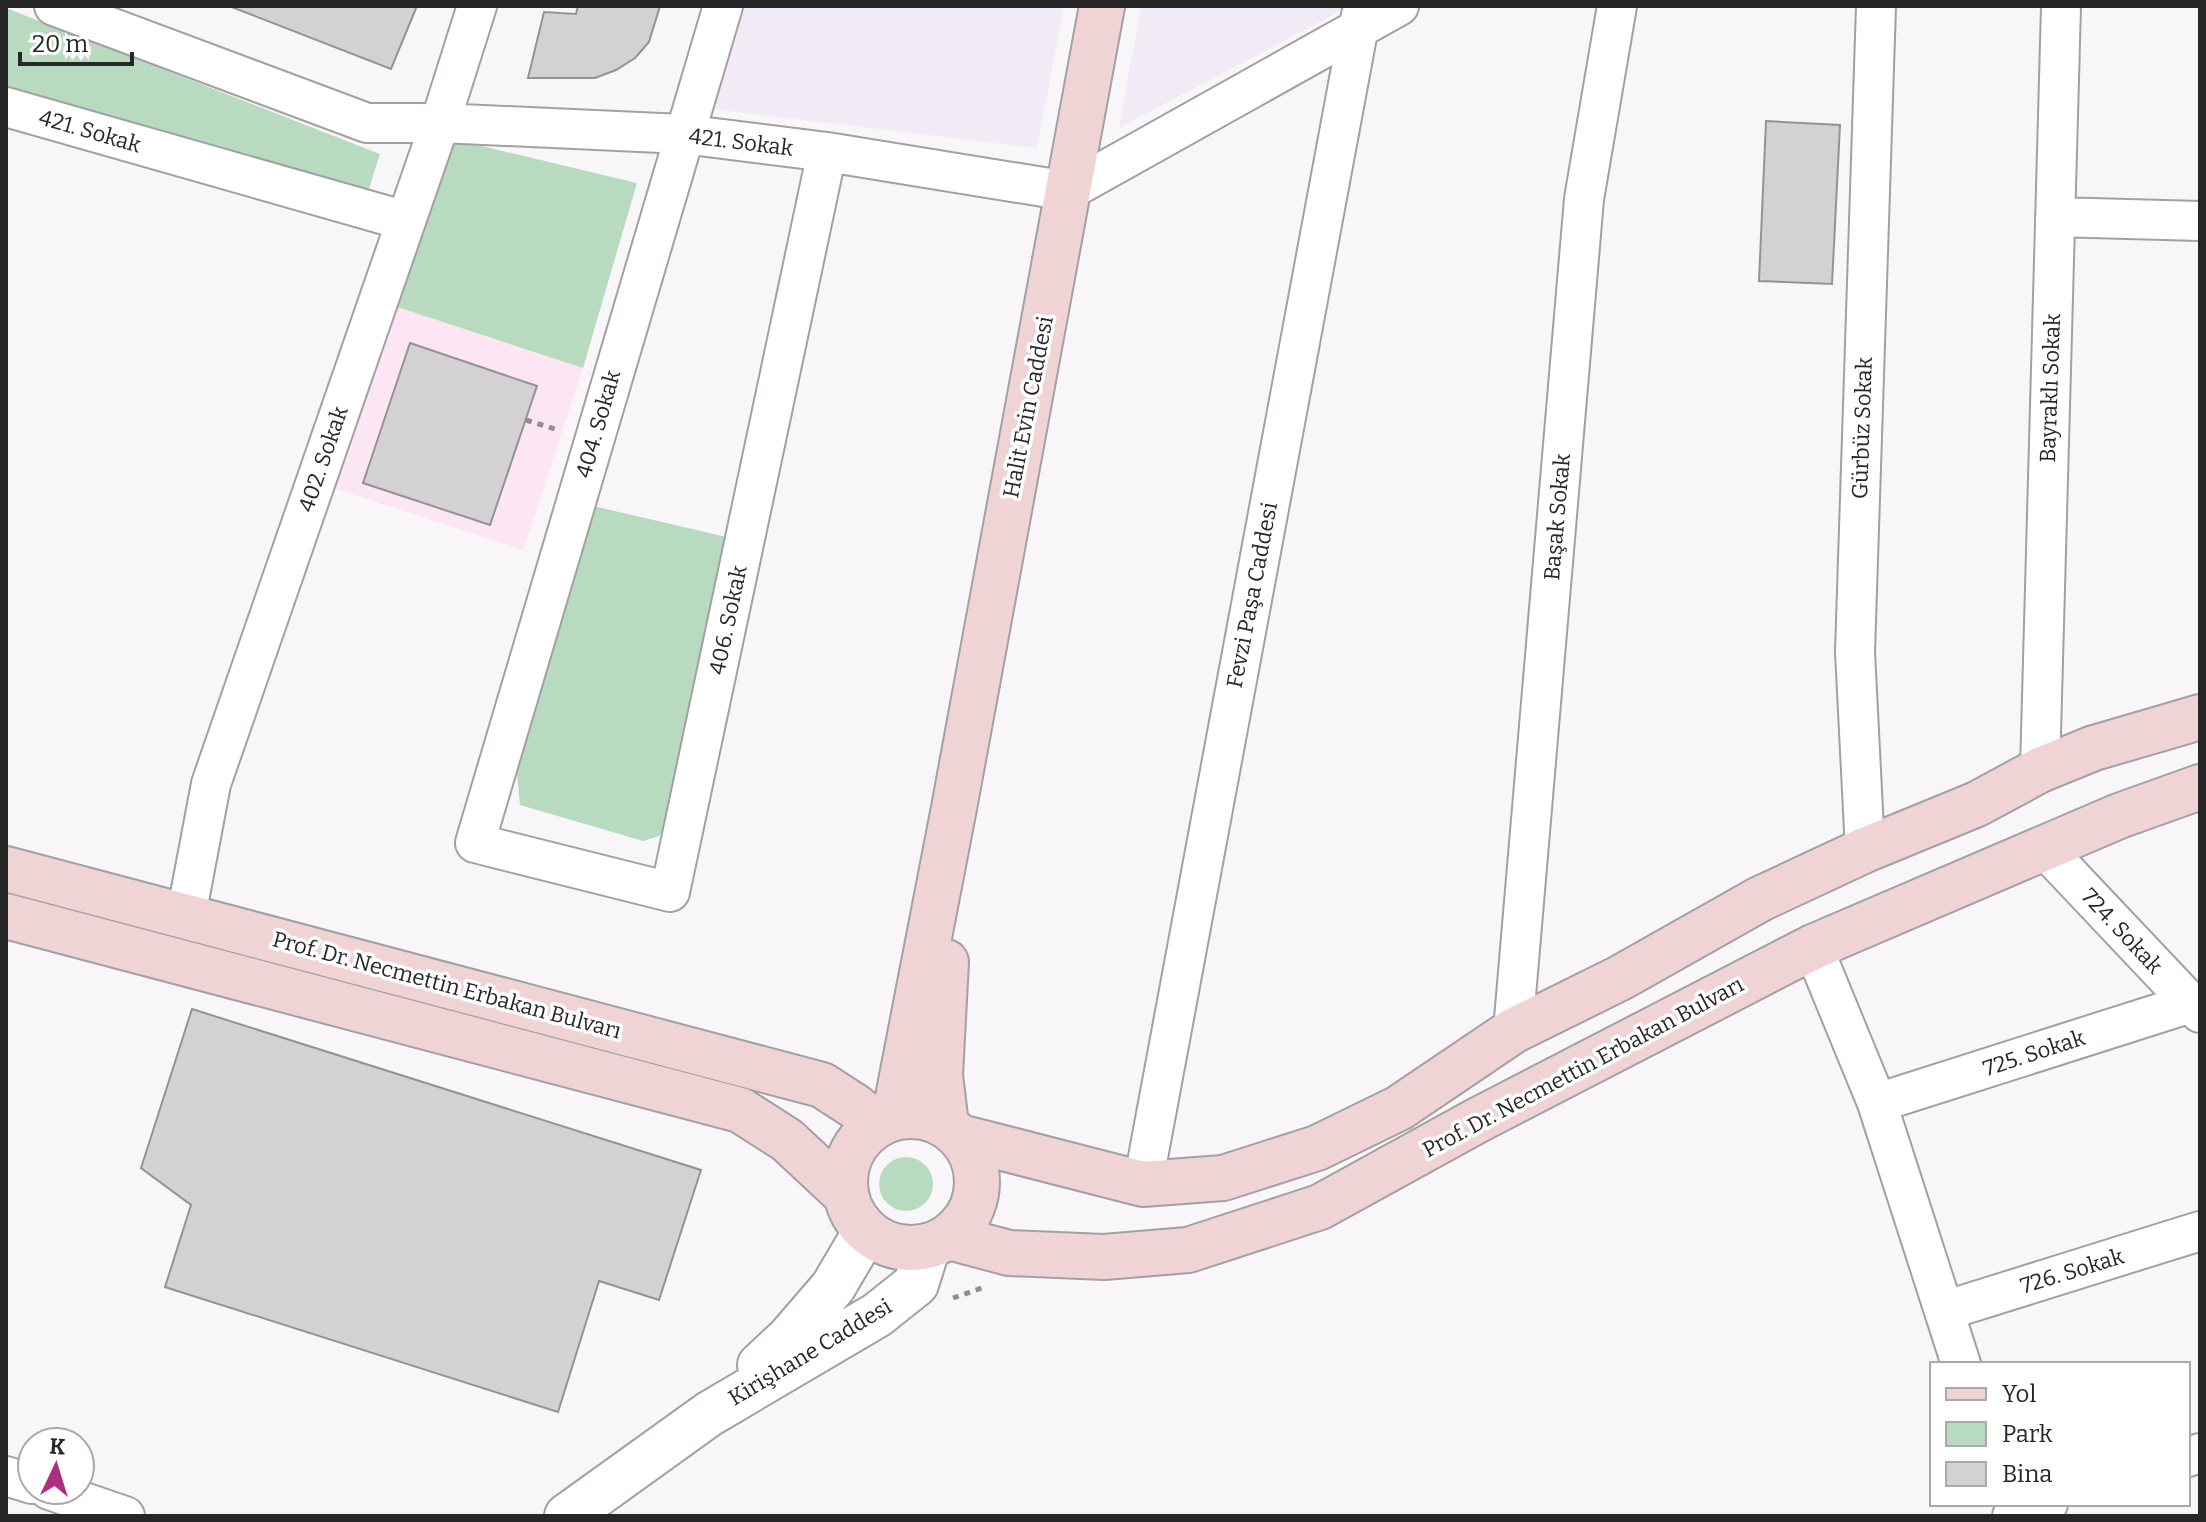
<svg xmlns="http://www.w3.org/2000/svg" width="2206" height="1522" viewBox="0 0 2206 1522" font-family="Bitter,serif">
<rect width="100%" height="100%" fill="#f9f6fa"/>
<!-- built -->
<path fill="#f2eaf4" d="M 735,6 L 1064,6 L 1037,148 L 704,108 Z
M 1141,6 L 1350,6 L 1119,128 Z"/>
<!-- education -->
<path fill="#fce6f4" d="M 391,305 L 583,368 L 523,550 L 330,487 Z"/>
<!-- green -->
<path fill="#b8dabe" d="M 6,8 L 380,154 L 367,195 L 6,92 Z
M 452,139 L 637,183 L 583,368 L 391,305 Z
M 589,505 L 731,538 L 672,817 L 659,836 L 643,841 L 520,805 L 517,775 Z
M879 1184a27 27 0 1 1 54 0a27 27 0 1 1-54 0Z"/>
<!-- building -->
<path fill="#d3d1d4" stroke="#959295" stroke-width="2" d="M 229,6 L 417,6 L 391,69 Z
M 578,6 L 660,6 L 649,42 L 635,58 L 616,70 L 595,78 L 528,78 L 544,12 L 576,14 Z
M 1766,121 L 1840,125 L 1832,284 L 1759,281 Z
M 410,343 L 537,386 L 490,525 L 363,483 Z
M 192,1009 L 701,1170 L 659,1300 L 599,1281 L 558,1412 L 165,1287 L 191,1205 L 141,1168 Z"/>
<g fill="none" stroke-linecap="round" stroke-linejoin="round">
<defs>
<path id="minor" d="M 54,6 L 367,123 L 440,123 L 683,134 L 827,152 L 1068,191 L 1399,6
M 723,6 L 475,843 L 670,892 L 827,152
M 6,107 L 406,221
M 2055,217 L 2200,221
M 2040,770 L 2061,6
M 2045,849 L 2200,1013
M 1865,850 L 1855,652 L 1876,6
M 186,916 L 211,784 L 440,123 L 477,6
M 1813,947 L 1877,1103 L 1961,1364
M 1513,1031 L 1584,199 L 1617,6
M 1877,1103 L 2191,1003
M 1143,1184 L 1361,15
M 1944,1311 L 2200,1231
M 2188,1457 L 2200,1453
M 6,1476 L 32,1484
M 49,1490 L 125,1516
M 2012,1516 L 2048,1504"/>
<path id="tertiary" d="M 760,1365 L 789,1338 L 833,1287 L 866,1231
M 567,1516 L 709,1414 L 877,1315 L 916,1284 L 928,1246"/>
<path id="secondary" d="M 6,869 L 822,1085 L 856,1107 L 878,1125
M 6,916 L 740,1110 L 787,1140 L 846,1195
M 946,962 L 940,1075 L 946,1125
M845 1182a66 66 0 1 1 132 0a66 66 0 1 1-132 0Z
M 894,1118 L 954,808 L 1102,6
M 960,1137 L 1143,1184 L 1223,1178 L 1317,1148 L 1399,1108 L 1513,1031 L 1620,978 L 1760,899 L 1865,850 L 1977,804 L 2040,770 L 2094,748 L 2200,717
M 949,1237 L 1009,1253 L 1104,1257 L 1188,1250 L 1320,1207 L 1478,1120 L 1813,947 L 2119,816 L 2200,787"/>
</defs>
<!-- minor casing -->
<use href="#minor" stroke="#a3a0a3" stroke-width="42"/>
<!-- tertiary casing -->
<use href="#tertiary" stroke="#a3a0a3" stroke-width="48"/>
<!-- secondary casing -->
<use href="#secondary" stroke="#a3a0a3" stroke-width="48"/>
<!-- path -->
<path stroke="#908e90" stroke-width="5" stroke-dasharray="6 6" stroke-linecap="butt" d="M 526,420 L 558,430
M 953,1298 L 982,1288"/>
<!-- minor -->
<use href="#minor" stroke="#fff" stroke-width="38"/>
<!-- tertiary -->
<use href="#tertiary" stroke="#fff" stroke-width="44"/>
<!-- secondary -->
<use href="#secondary" stroke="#f0d4d5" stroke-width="44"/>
</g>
<g text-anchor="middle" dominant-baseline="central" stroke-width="7" stroke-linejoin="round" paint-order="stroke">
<!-- street labels -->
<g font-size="22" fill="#282728" stroke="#fff">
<text transform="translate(90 131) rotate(16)">421. Sokak</text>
<text transform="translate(741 142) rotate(7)">421. Sokak</text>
<text transform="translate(2050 388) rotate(-88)">Bayraklı Sokak</text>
<text transform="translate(1028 407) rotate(-79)">Halit Evin Caddesi</text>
<text transform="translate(598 424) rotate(-74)">404. Sokak</text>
<text transform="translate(1862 428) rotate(-88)">Gürbüz Sokak</text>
<text transform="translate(323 459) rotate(-71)">402. Sokak</text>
<text transform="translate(1557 517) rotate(-85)">Başak Sokak</text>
<text transform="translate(1252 595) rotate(-79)">Fevzi Paşa Caddesi</text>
<text transform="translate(728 620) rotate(-78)">406. Sokak</text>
<text transform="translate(2122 931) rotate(47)">724. Sokak</text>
<text transform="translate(447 985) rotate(15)">Prof. Dr. Necmettin Erbakan Bulvarı</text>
<text transform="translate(2034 1053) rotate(-18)">725. Sokak</text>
<text transform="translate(1583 1067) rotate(-28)">Prof. Dr. Necmettin Erbakan Bulvarı</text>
<text transform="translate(2072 1271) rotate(-17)">726. Sokak</text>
<text transform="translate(810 1352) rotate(-31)">Kirişhane Caddesi</text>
</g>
</g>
<!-- border -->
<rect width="2206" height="1522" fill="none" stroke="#282728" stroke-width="16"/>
<!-- legend -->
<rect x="1930" y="1362" width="260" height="144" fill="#ffffff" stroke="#a9a9a9" stroke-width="2"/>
<rect x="1946" y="1388" width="40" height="12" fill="#f0d4d5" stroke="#a9a9a9" stroke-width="2"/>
<text x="2002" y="1402" font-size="24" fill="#282728">Yol</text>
<rect x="1946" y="1422" width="40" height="24" fill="#b8dabe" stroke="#a9a9a9" stroke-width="2"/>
<text x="2002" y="1442" font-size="24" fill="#282728">Park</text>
<rect x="1946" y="1462" width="40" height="24" fill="#d3d1d4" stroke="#a9a9a9" stroke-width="2"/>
<text x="2002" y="1482" font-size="24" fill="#282728">Bina</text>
<!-- north arrow -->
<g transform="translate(56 1466) rotate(4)"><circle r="38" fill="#ffffff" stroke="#a9a9a9" stroke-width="2"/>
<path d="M0-6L14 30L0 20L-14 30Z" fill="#ae2f7d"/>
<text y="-12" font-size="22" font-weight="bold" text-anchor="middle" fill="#282728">K</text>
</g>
<!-- scale -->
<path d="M20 52v12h112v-12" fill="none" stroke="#282728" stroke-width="4"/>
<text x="32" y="52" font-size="24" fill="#282728" stroke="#ffffff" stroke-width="6" paint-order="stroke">20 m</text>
</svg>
